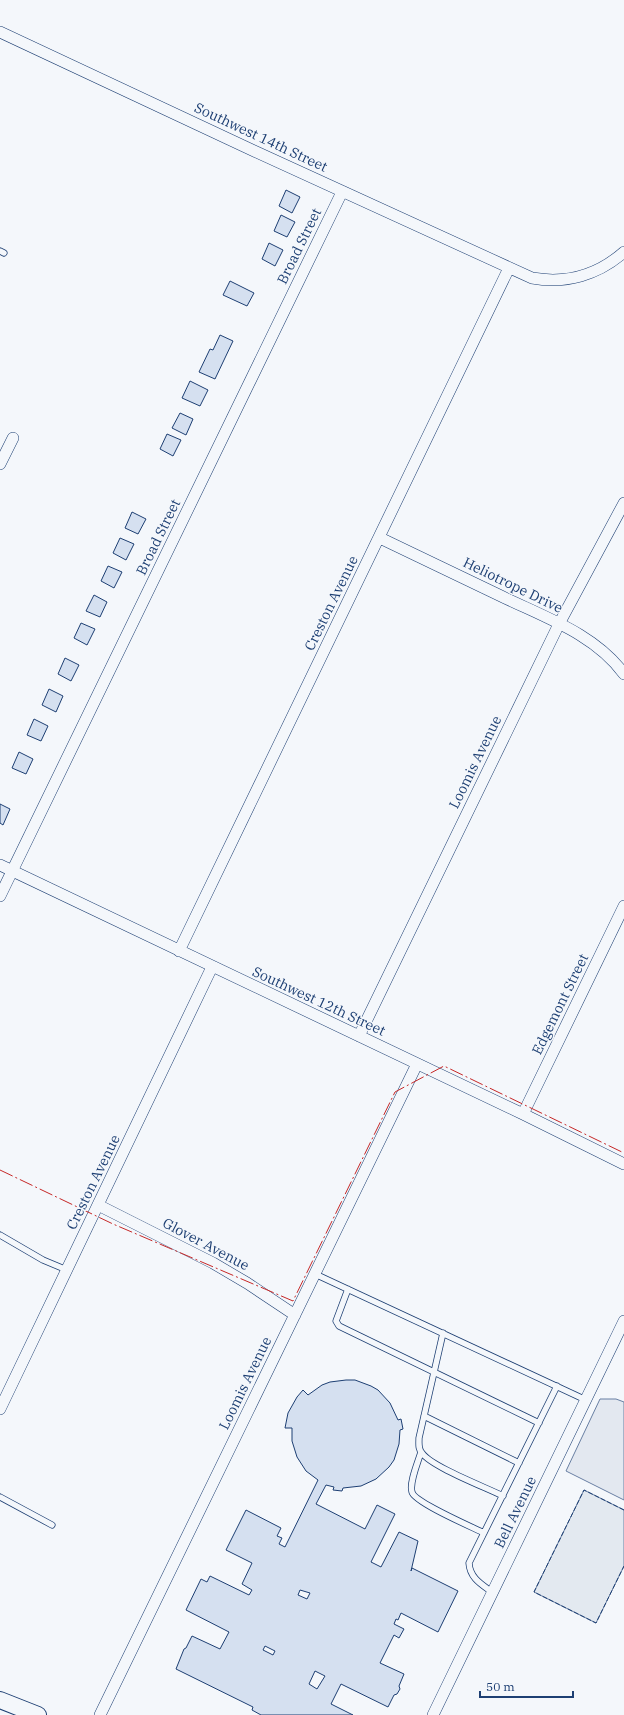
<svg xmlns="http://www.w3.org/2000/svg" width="624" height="1715" viewBox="0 0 624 1715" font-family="'IBM Plex Serif',serif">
<rect width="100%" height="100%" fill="#f4f7fb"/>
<!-- green -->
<path fill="#e3e9f0" stroke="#687fa3" d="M 584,1490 L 624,1510 L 624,1566 L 596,1623 L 534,1592 Z"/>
<!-- parking -->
<path fill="#e3e8f0" stroke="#687fa3" d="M 600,1399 L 616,1399 L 624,1402 L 624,1500 L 566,1471 Z"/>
<!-- building -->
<path fill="#d5e0f0" stroke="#1d3f73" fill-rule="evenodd" d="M 286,190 L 300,197 L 292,213 L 279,206 Z
M 281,215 L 295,222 L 287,237 L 274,231 Z
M 269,243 L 283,250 L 275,266 L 262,259 Z
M 230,281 L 254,293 L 247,306 L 223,295 Z
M 220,335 L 233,341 L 215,379 L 199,372 L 210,349 L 213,350 Z
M 190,381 L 208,390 L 200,406 L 182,398 Z
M 180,413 L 193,419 L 186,435 L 172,428 Z
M 167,434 L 181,440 L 173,456 L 160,449 Z
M 132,512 L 146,519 L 138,534 L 125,528 Z
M 120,538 L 134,544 L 126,560 L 113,553 Z
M 108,566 L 122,572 L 114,588 L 101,581 Z
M 94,595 L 107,602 L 100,617 L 86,611 Z
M 81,623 L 95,629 L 87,645 L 74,638 Z
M 65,658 L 79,665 L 71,681 L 58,674 Z
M 49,689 L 63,696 L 56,712 L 42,705 Z
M 34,719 L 48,726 L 41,741 L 27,735 Z
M 19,752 L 33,759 L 26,774 L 12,768 Z
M 0,804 L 10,809 L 3,825 L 0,823 Z
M 346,1380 L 355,1380 L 371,1386 L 378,1390 L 390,1403 L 398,1420 L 401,1419 L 403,1429 L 400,1430 L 399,1444 L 394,1460 L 389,1467 L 376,1479 L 361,1486 L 343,1488 L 342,1491 L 333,1490 L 334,1487 L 326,1485 L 316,1504 L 365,1529 L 377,1505 L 395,1514 L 371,1562 L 381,1567 L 399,1532 L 418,1541 L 411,1571 L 412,1568 L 458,1591 L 438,1632 L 401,1613 L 398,1620 L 396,1619 L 394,1624 L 404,1629 L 399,1638 L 394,1635 L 380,1663 L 404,1674 L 399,1686 L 400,1689 L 397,1694 L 394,1695 L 388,1707 L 341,1684 L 331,1704 L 353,1715 L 261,1715 L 252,1710 L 253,1707 L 176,1669 L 184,1649 L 186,1648 L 192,1636 L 220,1649 L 229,1632 L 186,1610 L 201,1579 L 207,1582 L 210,1576 L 249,1595 L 252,1590 L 242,1584 L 252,1563 L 226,1550 L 246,1510 L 281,1528 L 277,1536 L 282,1538 L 279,1544 L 285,1547 L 318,1480 L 306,1471 L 297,1457 L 292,1441 L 292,1428 L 285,1428 L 288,1413 L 297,1397 L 303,1390 L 308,1395 L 322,1385 L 330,1382 ZM 300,1590 L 310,1593 L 307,1599 L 298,1595 ZM 265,1646 L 275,1651 L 273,1655 L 263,1650 ZM 315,1671 L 325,1676 L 317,1689 L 309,1684 Z"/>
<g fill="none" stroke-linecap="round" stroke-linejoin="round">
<defs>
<path id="lane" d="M 0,251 L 4,253
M 0,1235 L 43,1260 L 67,1270
M 315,1274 L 586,1400
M 348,1289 L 336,1321 L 339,1326 L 539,1423
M 443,1333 L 419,1438 C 419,1444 418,1449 422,1453 C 432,1467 485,1487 503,1496
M 424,1416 L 519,1463
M 421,1452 C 418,1462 409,1483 412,1492 C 414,1502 472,1527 484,1533
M 0,1497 L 52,1525
M 492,1592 C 481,1584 470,1578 469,1563 L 557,1386"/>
<path id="street" d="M 0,32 L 252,150 L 532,278 C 566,284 598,275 624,252
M 0,464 L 13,438
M 380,538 C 420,557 461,577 501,596 C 544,617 595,634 624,674
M 0,865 L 523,1114 L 624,1164
M 0,896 L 342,192
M 179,951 L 509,268
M 359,1036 L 559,624 L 624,503
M 523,1114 L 624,906
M 98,1205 L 213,1263 L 247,1283 L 295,1315
M 0,1409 L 212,967
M 100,1715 L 417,1064
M 433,1715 L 624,1321"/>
<path id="secondary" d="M 0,1700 L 38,1715"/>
</defs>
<!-- lane casing -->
<use href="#lane" stroke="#1d3f73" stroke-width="7"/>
<!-- street casing -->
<use href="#street" stroke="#1d3f73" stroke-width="12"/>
<!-- secondary casing -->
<use href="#secondary" stroke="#1d3f73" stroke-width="18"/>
<!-- lane -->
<use href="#lane" stroke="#f4f7fb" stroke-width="5.5"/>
<!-- street -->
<use href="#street" stroke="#f4f7fb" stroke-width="11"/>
<!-- secondary -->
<use href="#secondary" stroke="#f4f7fb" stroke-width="16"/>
<!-- fence -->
<path stroke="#1d3f73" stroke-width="1" stroke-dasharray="5 2" stroke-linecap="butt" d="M 624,1510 L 584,1490 L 534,1592 L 596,1623 L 624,1566"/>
<!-- power -->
<path stroke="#c62828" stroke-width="1" stroke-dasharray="14 3 2 3" stroke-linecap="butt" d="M 0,1170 L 113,1224 L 293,1301 L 395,1092 L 444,1066 L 624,1153"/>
</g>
<g text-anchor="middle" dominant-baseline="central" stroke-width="3" stroke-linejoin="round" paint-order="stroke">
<!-- street labels -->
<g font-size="14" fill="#1d3f73" stroke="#f4f7fb">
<text transform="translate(261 137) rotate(25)">Southwest 14th Street</text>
<text transform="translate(299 246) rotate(-64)">Broad Street</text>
<text transform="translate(158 537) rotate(-64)">Broad Street</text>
<text transform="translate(513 585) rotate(26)">Heliotrope Drive</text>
<text transform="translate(331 603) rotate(-64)">Creston Avenue</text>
<text transform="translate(475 762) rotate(-64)">Loomis Avenue</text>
<text transform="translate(319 1001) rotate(25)">Southwest 12th Street</text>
<text transform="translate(560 1004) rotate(-64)">Edgemont Street</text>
<text transform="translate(93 1182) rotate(-64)">Creston Avenue</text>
<text transform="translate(206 1244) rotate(28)">Glover Avenue</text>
<text transform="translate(245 1383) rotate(-64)">Loomis Avenue</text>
<text transform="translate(515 1512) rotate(-64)">Bell Avenue</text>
</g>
</g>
<!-- scale -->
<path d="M480 1691v6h93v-6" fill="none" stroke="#1d3f73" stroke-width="2"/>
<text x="486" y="1691" font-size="12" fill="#1d3f73" stroke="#f4f7fb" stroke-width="3" paint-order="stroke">50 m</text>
</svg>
